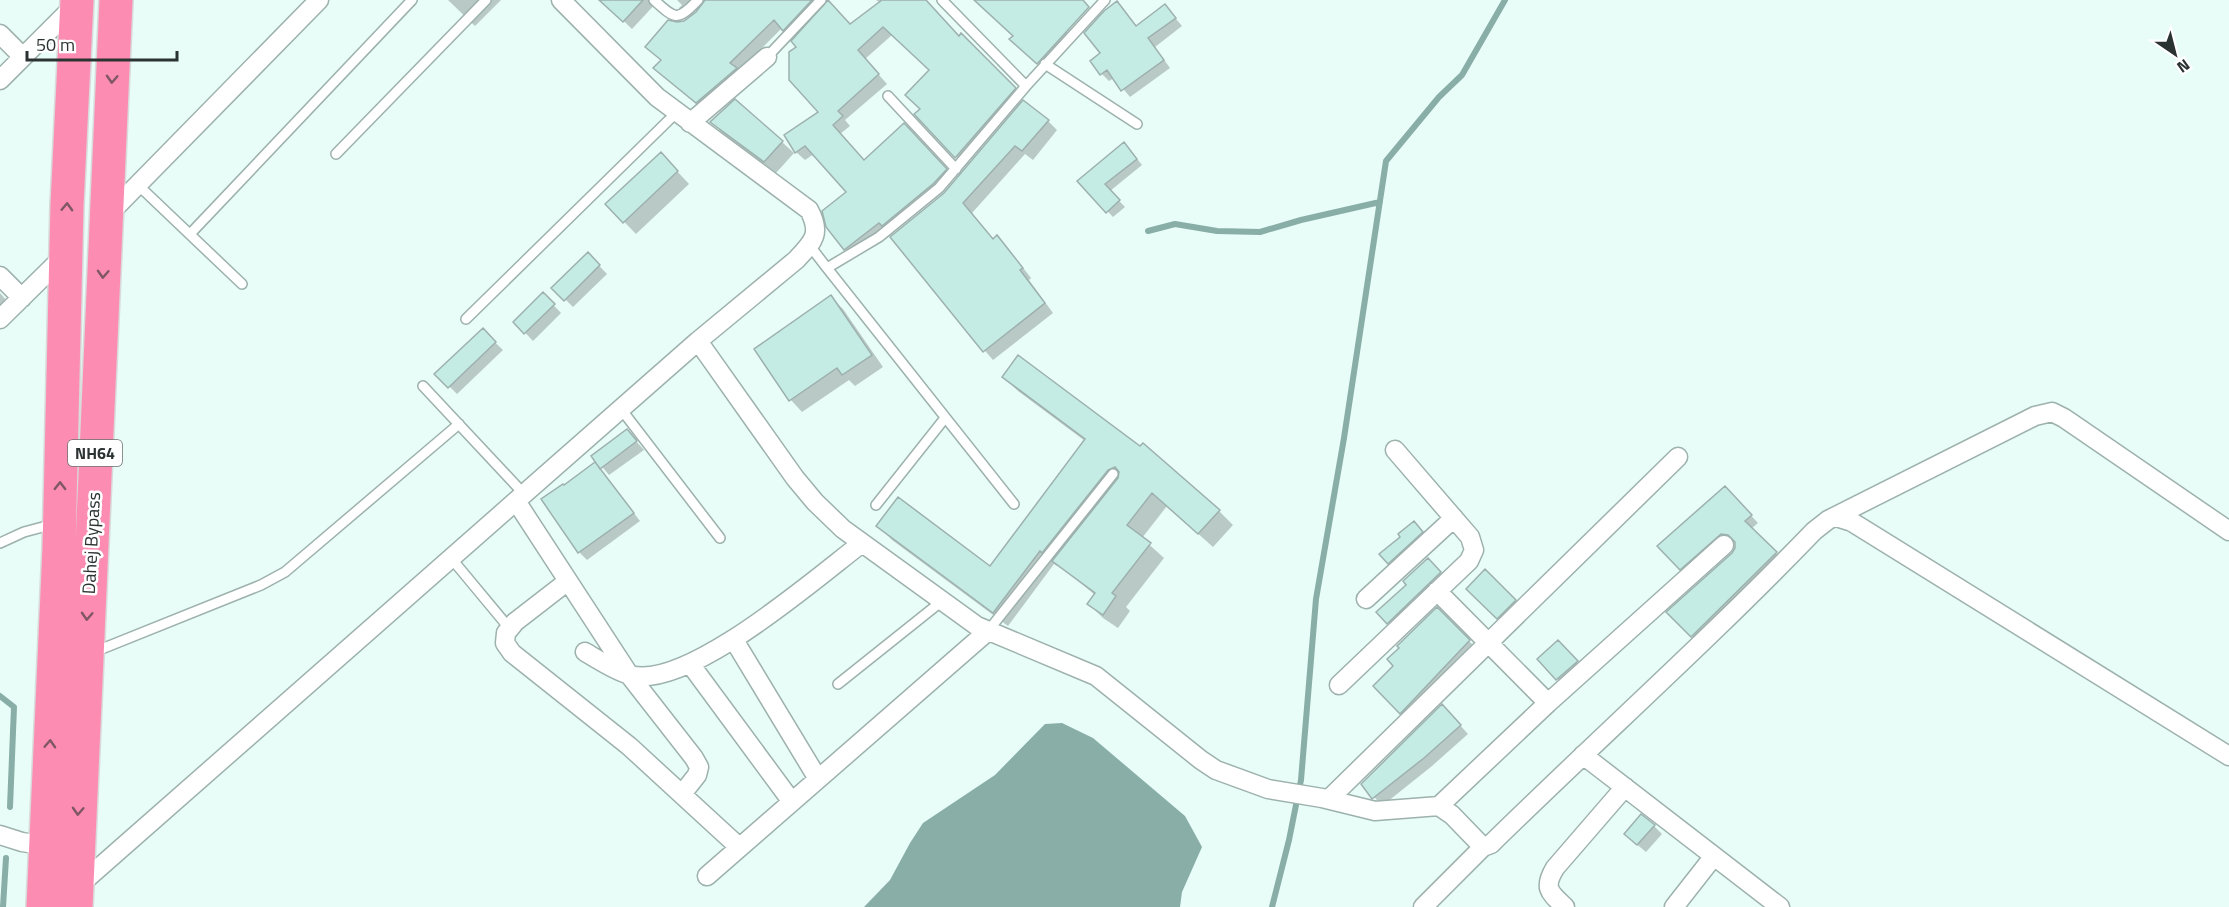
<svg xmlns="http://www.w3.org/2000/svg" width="2229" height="907" viewBox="0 0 2229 907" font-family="'Titillium Web',sans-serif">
<rect width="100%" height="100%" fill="#e8fcf8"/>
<!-- water -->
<path fill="#88aea7" d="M 1062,723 L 1093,738 L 1185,816 L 1202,847 L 1182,892 L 1180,907 L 864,907 L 890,880 L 910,843 L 923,823 L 995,775 L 1045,724 Z"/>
<!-- shadow -->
<path fill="#0003" d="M 448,0 L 501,0 L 475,26 Z
M 613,0 L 659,0 L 632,29 L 608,6 Z
M 677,0 L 826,0 L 850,26 L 880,3 L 876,0 L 924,0 L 959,38 L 961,36 L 1023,97 L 965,166 L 916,114 L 922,109 L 931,70 L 892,35 L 865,59 L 887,84 L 845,120 L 850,126 L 840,134 L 865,162 L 913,134 L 954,178 L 943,191 L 891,233 L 888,230 L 854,257 L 845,249 L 848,192 L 814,154 L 805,160 L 796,152 L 820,113 L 798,47 L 805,29 L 803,27 L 792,38 L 782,28 L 738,72 L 705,111 L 664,77 L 662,61 L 647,47 L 696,13 L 705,2 L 687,16 L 679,8 L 682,5 Z
M 975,0 L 1032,0 L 1075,40 L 1047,71 L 1020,47 L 1014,36 Z
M 1165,6 L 1182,26 L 1155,47 L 1170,68 L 1130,97 L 1114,78 L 1109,81 L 1102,74 L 1102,54 L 1124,11 L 1137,27 Z
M 1048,121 L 1057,130 L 1033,160 L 1025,154 L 972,213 L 994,240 L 997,237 L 1007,247 L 1031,278 L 1029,280 L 1053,313 L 993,360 L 935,293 L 892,237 Z
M 712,122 L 782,142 L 794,153 L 776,173 L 723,134 Z
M 1130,150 L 1142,165 L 1110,191 L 1125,207 L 1113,217 L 1079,181 Z
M 661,154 L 689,184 L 636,234 L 607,204 Z
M 588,254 L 607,274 L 573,307 L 554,288 Z
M 0,293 L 12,307 L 0,318 Z
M 543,294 L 561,313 L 533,341 L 515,322 Z
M 831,297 L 843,309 L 883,367 L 855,386 L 849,380 L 802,412 L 791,400 Z
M 482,330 L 503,350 L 457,394 L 437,374 Z
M 1004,377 L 1219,511 L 1233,525 L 1213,547 L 1167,506 L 1142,538 L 1164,558 L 1126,607 L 1130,611 L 1118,628 L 1103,618 L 1089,604 L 1095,595 L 1058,564 L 1057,566 L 1054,564 L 1008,626 L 892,540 L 878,525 L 990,568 L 1085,441 L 1018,391 Z
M 627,431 L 644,450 L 609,475 L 593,456 Z
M 602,471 L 640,521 L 587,560 L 579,552 Z
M 1733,496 L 1758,523 L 1751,529 L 1784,561 L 1700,644 L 1668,612 L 1733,554 L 1736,548 L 1736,542 L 1729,541 L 1689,576 L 1659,546 Z
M 1414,523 L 1425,536 L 1392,566 L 1382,554 L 1402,537 Z
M 1428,560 L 1443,576 L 1391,626 L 1379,612 L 1408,585 Z
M 1485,571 L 1523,608 L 1505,626 L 1468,588 Z
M 1437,609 L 1477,649 L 1408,721 L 1375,686 L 1395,666 Z
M 1566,650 L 1584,670 L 1565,687 L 1539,659 Z
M 1450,714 L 1468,734 L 1432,766 L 1382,806 L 1363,784 Z
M 1654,826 L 1662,834 L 1646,852 L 1634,842 Z"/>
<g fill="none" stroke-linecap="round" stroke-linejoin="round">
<!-- stream -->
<path stroke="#88aea7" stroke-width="6" d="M 1148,231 L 1175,224 L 1217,231 L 1260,232 L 1301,220 L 1380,202
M 0,696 L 14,707 L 10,807
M 3,907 L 6,858
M 1272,907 L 1289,840 L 1301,780 L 1316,599 L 1344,438 L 1386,161 L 1439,97 L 1462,75 L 1505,0"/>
</g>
<!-- building -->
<path fill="#c4ece5" stroke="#9db0ad" stroke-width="1.5" d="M 599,0 L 643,0 L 623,22 Z
M 705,0 L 812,0 L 783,31 L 774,20 L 730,63 L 737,68 L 696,103 L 653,68 L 661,60 L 645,47 L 668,20 L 677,22 L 684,21 L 696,12 Z
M 828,0 L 850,24 L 882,0 L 926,0 L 959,36 L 961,33 L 1016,88 L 955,158 L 914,114 L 920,109 L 905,95 L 929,70 L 883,27 L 858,50 L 879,74 L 838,111 L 843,116 L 833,125 L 864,160 L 904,123 L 947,169 L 934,183 L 882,226 L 879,223 L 844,250 L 826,227 L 822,211 L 846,192 L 805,146 L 795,153 L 784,135 L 818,112 L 789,80 L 789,52 L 796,47 L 791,41 Z
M 974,0 L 1083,0 L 1089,7 L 1037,64 L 1009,39 L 1013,36 Z
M 1117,1 L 1136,26 L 1165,4 L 1176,18 L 1148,38 L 1164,60 L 1121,91 L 1107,70 L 1100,75 L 1090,61 L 1100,53 L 1084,33 L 1104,11 Z
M 735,99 L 783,141 L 764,162 L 710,122 Z
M 1023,100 L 1049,120 L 1022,151 L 1015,146 L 963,203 L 993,239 L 997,235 L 1023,268 L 1020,270 L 1045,303 L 983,352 L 890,237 L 944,193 Z
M 1124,142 L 1137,159 L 1105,184 L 1120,200 L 1106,213 L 1077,181 Z
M 661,152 L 678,171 L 623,223 L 605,204 Z
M 588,252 L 600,265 L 564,301 L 551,288 Z
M 543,292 L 555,304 L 524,334 L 513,322 Z
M 831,295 L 872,355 L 842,375 L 837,368 L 789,401 L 754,349 Z
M 483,328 L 496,342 L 448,388 L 434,374 Z
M 1018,355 L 1140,446 L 1143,443 L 1220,510 L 1198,534 L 1152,493 L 1127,525 L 1151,543 L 1112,593 L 1116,596 L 1103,615 L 1087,604 L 1095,593 L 1052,561 L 1118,478 L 1119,472 L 1115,467 L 1108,470 L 1042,553 L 1040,551 L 993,613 L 876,526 L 898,497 L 990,566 L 1085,439 L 1002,377 Z
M 627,429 L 637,441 L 600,469 L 591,456 Z
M 595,462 L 634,513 L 578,553 L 541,499 L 563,484 L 564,485 Z
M 1725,486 L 1752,515 L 1745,521 L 1777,552 L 1691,637 L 1666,612 L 1732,553 L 1735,548 L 1735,542 L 1728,535 L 1721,534 L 1680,570 L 1657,546 Z
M 1414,521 L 1423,532 L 1388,564 L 1379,554 L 1400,537 L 1398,534 Z
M 1428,558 L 1441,572 L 1387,624 L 1376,612 L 1406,585 L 1403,581 Z
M 1485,569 L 1516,600 L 1497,619 L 1466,589 Z
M 1437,607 L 1470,640 L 1400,714 L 1373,686 L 1393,666 L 1387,659 L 1399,648 L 1397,646 Z
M 1558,640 L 1578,661 L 1556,680 L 1537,659 Z
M 1442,704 L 1461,725 L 1424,758 L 1372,799 L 1361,784 Z
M 1641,814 L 1655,825 L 1637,845 L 1624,834 Z"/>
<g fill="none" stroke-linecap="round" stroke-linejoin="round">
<defs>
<path id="lane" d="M 654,0 C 675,19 677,22 698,0
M 942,0 L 1026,86
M 767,57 L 821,0
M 1045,64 L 1137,124
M 888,96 L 956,169
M 336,154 L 486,0
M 138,185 L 242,284
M 190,234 L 412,0
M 810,246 L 827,268 L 879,237 L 939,188 L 1026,86 L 1105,0
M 827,268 L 1014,504
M 466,319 L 676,113
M 423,386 L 524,494
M 621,409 L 720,538
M 876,505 L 945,418
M 0,543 L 24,532 L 54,524
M 451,558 L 510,629
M 988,631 L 1113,474
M 94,652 L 261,585 L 285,572 L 459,424
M 838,684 L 942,601"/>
<path id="street" d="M 0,34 L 23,57
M 0,80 L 76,4
M 690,123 L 767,57
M 108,215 L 319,0
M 0,276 L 22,298
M 0,319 L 65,255
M 698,341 L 795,478 L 815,502 L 843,529 L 977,626 L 1096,676 L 1201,760 L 1216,770 L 1268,789 L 1322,798 L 1375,811 L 1439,806 L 1452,815 L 1483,847 L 1491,844 C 1598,739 1710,639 1814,531 L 1828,520 L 2035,416 L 2052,412 L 2064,418 L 2229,531
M 516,501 L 630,676 L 694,758 L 699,767 L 697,775 L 682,794
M 1836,517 L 1852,522 L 2229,756
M 568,581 L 515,622 L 506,633 L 505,643 L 512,653 L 629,746 L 739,847
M 1437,591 L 1548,703
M 1366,599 L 1454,518
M 734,640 L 818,779
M 585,652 C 599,660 615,671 630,675 C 687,691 816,578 862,543
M 691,665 L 792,802
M 1339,685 L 1469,561 L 1474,550 L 1470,537 L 1395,450
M 1583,755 L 1780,907
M 1329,799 L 1678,457
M 1439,806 L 1548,703 L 1724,545
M 0,835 L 22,842 L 54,847
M 707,876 L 988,631
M 76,888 L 698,341 L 796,260 C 813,242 822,234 809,210 L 657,97 L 561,0
M 1423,907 L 1483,847
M 1565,907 C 1549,892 1543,888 1555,868 L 1625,787
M 1674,907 L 1714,856"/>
<path id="highway" d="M 43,907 L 59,548 L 67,205 L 77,0
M 76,907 L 116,0"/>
</defs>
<!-- lane casing -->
<use href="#lane" stroke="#9db1ad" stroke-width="12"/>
<!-- street casing -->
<use href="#street" stroke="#9db1ad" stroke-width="21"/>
<!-- highway casing -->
<use href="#highway" stroke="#d9dada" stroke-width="36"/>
<!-- lane -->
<use href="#lane" stroke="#fff" stroke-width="9"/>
<!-- street -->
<use href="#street" stroke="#fff" stroke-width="18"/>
<!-- highway -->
<use href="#highway" stroke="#fc8cb1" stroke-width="33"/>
</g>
<!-- one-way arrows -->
<defs><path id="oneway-chevron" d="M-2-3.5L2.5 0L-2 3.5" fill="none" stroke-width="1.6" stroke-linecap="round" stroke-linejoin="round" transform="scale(1.5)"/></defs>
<g stroke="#7f5765">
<use href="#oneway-chevron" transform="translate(112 79) rotate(93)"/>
<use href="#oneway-chevron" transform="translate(67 207) rotate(-88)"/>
<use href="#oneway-chevron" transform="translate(103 274) rotate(93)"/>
<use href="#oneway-chevron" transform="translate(60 486) rotate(-89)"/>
<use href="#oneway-chevron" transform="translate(87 616) rotate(93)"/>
<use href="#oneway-chevron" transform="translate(50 744) rotate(-87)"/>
<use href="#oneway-chevron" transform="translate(78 811) rotate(93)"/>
</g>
<g text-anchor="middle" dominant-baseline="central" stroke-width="5" stroke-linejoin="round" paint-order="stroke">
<!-- shield labels -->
<rect fill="#fff" stroke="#6b7070" stroke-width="1.5" x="68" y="440" width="54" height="26" rx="4.5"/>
<g font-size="16" font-weight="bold" fill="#2b3332">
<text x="95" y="453">NH64</text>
</g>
<!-- street labels -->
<g font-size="18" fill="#2b3332" stroke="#fff">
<text transform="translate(91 543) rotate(-87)">Dahej Bypass</text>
</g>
</g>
<!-- north arrow -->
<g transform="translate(2175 54) rotate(145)" stroke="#ffffff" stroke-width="4.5" paint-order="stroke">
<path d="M0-4.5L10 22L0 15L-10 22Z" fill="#2b3332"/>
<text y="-9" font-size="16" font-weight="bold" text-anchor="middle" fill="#2b3332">N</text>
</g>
<!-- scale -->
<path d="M27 51v9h150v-9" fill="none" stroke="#2b3332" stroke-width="3"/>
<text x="36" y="51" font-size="18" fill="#2b3332" stroke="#ffffff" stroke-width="4.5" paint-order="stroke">50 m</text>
</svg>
